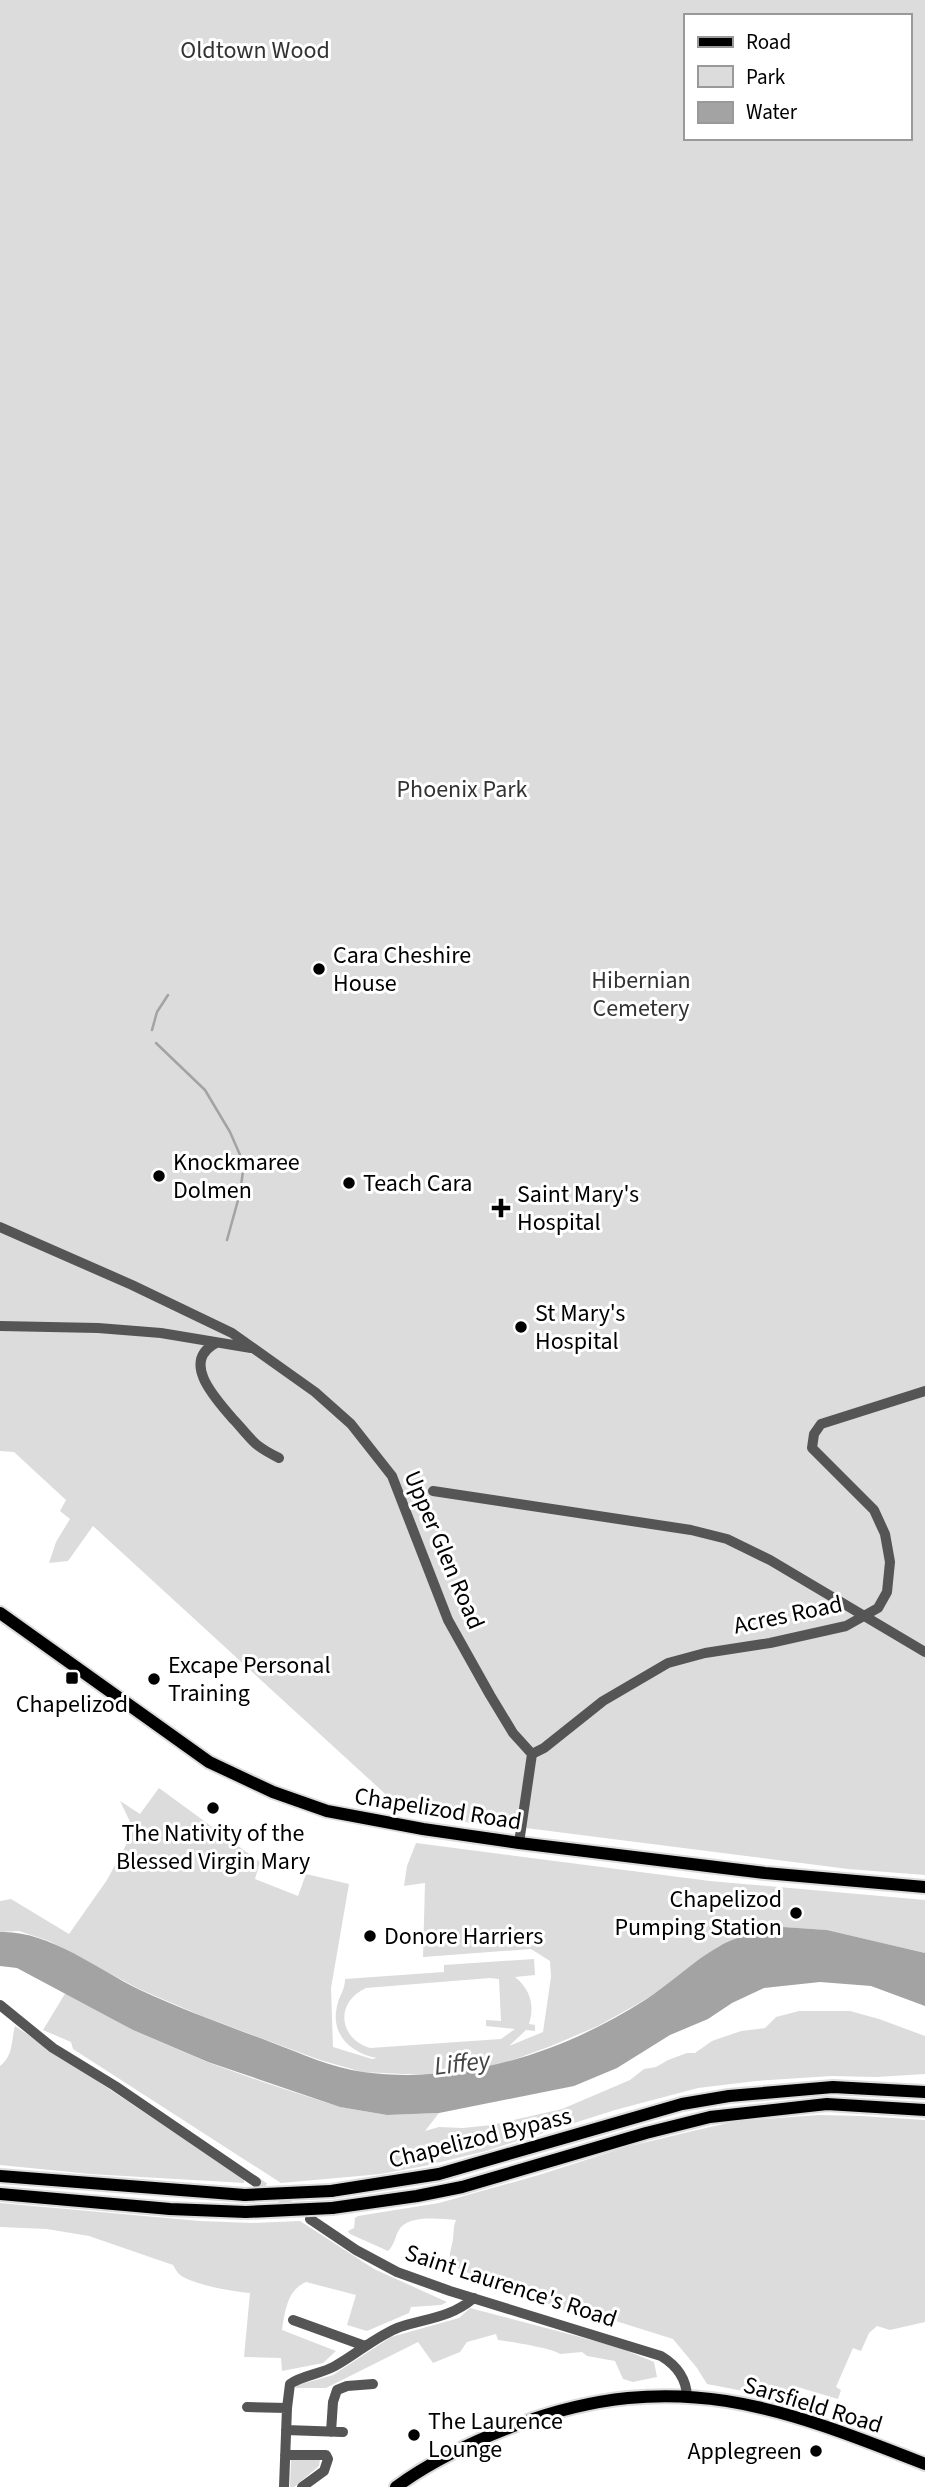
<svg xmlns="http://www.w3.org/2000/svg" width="925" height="2487" viewBox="0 0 925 2487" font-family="'Source Sans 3',sans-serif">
<rect width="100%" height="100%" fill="#fff"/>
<!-- green -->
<path fill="#dcdcdc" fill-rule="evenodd" d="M 0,0 L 925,0 L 925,1875 L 848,1869 L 494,1824 L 491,1826 L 406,1813 L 93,1526 L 68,1561 L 49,1563 L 56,1542 L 70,1519 L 60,1511 L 66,1500 L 14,1452 L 0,1451 ZM 685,16 L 909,16 L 909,138 L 685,138 Z
M 159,1788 L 260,1862 L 255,1879 L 298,1896 L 306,1874 L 349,1884 L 331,1988 L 333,2047 L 372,2059 L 377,2058 C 352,2054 330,2035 337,2006 C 339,1996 345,1990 345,1979 L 444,1972 L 444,1965 L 534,1959 L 535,1975 L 515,1977 C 530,1989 535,2005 529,2024 L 535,2025 L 535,2031 L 526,2030 L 509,2046 L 543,2032 L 551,1977 L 550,1961 L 531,1949 L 423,1957 L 425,1883 L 404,1886 L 407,1866 L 416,1843 L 710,1881 L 925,1900 L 925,1953 L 827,1930 L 783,1927 L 719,1946 L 670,1984 L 641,2002 L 598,2026 L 551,2046 L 499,2065 L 454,2074 L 403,2074 L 362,2072 L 320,2060 L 202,2016 L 139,1989 L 49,1941 L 19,1931 L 0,1932 L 0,1901 L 11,1899 L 69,1934 L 107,1880 L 134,1830 L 120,1801 L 140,1814 ZM 490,1978 L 499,1979 L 501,2021 L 486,2020 L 486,2026 L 515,2029 L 501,2039 L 370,2048 C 338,2038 335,2002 366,1988 Z
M 66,1992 L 133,2030 L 207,2062 L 269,2084 L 340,2107 L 387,2115 L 439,2113 L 425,2131 L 439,2127 L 463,2128 L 491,2125 L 562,2109 L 630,2080 L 644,2069 L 656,2067 L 668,2060 L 687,2053 L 695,2053 L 712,2041 L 741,2031 L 765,2028 L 776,2017 L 799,2011 L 850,2011 L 879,2019 L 925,2036 L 925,2074 L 877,2077 L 831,2076 L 756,2081 L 698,2088 L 615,2110 L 486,2151 L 424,2166 L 381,2174 L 281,2183 L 73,2049 L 71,2042 L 43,2030 Z
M 15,2026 L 244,2179 L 244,2183 L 90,2174 L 0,2165 L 0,2066 C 14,2055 11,2040 15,2026 Z
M 818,2115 L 861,2116 L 925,2120 L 925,2322 L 890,2330 L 877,2326 L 869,2333 L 861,2351 L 853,2348 L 836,2387 L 841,2390 L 838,2399 L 794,2386 L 779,2398 L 707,2384 L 697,2368 L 673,2339 L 587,2312 L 566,2311 L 551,2306 L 529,2289 L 508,2290 L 450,2265 C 449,2253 451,2250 453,2239 C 454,2231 453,2227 456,2220 C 440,2219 413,2215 401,2227 C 395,2234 396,2243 388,2251 L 350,2234 L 348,2231 L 354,2228 L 355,2218 L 358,2216 L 439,2203 L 539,2175 L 626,2147 L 697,2130 L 737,2121 Z
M 0,2203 L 200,2221 L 253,2223 L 300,2221 L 374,2269 L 447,2302 L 441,2305 L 411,2307 L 409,2313 L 367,2331 L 347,2325 L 356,2295 L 306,2282 C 287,2290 285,2312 282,2330 L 336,2351 L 323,2363 L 282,2371 L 281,2358 L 244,2357 L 250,2293 C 235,2292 189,2284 179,2274 C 176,2271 175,2268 173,2265 L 89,2236 L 47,2229 L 0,2227 Z
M 470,2308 L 618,2347 L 654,2362 L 657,2377 L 633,2382 L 623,2379 L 615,2361 L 587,2356 L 582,2352 L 560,2354 C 552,2348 511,2342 498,2340 L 496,2334 L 467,2342 L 460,2352 L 433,2363 L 418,2342 L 326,2388 L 295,2388 L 298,2385 L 333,2375 L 391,2337 L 459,2318 Z
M 291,2459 L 320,2459 L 319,2466 L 294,2487 L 290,2487 Z"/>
<!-- water -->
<path fill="#a3a3a3" d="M 783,1927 L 827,1930 L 925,1953 L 925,2006 L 871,1986 L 820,1982 L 764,1988 L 732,2003 L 708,2019 L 670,2035 L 617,2068 L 574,2086 L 439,2113 L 387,2115 L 340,2107 L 208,2062 L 133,2030 L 17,1968 L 0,1966 L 0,1932 C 48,1930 97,1969 140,1990 C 183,2010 228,2026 273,2043 C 302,2054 333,2068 363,2072 C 463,2085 562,2053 645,2000 C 670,1984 692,1962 718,1947 C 737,1936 762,1931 783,1927 Z"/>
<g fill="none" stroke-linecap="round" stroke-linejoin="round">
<!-- stream -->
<path stroke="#a3a3a3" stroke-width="2.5" d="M 152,1030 L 157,1012 L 168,995
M 156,1043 L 205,1090 L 230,1132 L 244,1164 L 240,1193 L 227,1240"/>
<!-- minor-tunnel -->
<path stroke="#d9d9d9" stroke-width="10" stroke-dasharray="10 5" stroke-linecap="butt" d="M 256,2182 L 299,2211"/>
<defs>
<path id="major" d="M 0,1613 L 209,1762 L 273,1792 L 327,1811 L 423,1829 L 519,1843 L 765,1873 L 925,1887
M 0,2176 L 245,2195
M 331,2191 L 439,2174 L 682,2104 L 729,2096 L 833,2087 L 925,2092
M 0,2194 L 170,2209 L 246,2212
M 332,2208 L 417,2196 L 462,2187 L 646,2133 L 710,2117 L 827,2104 L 925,2110
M 396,2487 C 433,2460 476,2440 519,2424 C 676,2367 778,2406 925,2464"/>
</defs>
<!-- major casing -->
<use href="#major" stroke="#dbdbdb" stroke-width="16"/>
<!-- minor -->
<path stroke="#555" stroke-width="10" d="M 0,1227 L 132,1285 L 232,1333 L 315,1392 L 351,1424 L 392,1476 L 448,1620 L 490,1695 L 513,1733 L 532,1754
M 0,1326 L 98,1328 L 161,1333 L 251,1348
M 216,1343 C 180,1362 216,1399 233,1419 C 241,1427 247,1436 256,1444 C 262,1449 271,1454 279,1458
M 433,1491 L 691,1530 L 727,1539 L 770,1560 L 925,1652
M 532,1754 L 544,1748 L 603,1701 L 668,1663 L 705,1653 L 770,1643 L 846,1626 L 878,1608 L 887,1592 L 890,1562 L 885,1534 L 874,1510 L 812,1448 L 814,1434 L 821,1424 L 925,1391
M 519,1843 L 532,1754
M 0,2005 L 53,2048 L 115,2086 L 256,2182
M 310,2219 L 356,2250 L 397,2272 L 450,2291 L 661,2356 C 676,2365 686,2377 687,2396
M 293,2320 L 365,2346
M 247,2407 L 287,2408
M 286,2430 L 343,2432
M 331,2432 L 333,2402 L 337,2390 L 347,2386 L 373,2384
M 285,2455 L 326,2455 L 328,2459 L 324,2471 L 302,2487
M 284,2487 L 287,2408 L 290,2384 C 303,2375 321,2374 335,2366 C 357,2354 376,2336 400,2327 C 428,2318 450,2318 474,2298"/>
<!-- major -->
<use href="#major" stroke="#000" stroke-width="12"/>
<defs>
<path id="major-bridge" d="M 245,2195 L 331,2191
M 246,2212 L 332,2208"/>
</defs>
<!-- major-bridge casing -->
<use href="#major-bridge" stroke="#dbdbdb" stroke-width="16" stroke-linecap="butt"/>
<!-- major-bridge -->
<use href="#major-bridge" stroke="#000" stroke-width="12"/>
</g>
<!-- markers -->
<g fill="#000" stroke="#fff" stroke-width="2.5">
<circle cx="319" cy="969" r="7"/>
<circle cx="159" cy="1176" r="7"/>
<circle cx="349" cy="1183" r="7"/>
<path d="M497.5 1197.5h7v7h7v7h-7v7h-7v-7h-7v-7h7z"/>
<circle cx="521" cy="1327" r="7"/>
<rect x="65" y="1671" width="14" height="14" rx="3.5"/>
<circle cx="154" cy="1679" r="7"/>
<circle cx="213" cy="1808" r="7"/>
<circle cx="796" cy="1913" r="7"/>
<circle cx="370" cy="1936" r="7"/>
<circle cx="414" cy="2435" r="7"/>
<circle cx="816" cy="2451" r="7"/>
</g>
<g text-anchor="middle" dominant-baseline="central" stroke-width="6" stroke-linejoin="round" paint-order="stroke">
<!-- park labels -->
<g font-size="24" fill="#333" stroke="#fff">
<text x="255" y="50">Oldtown Wood</text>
<text x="462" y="789">Phoenix Park</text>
<text x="641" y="980">Hibernian<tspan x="641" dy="28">Cemetery</tspan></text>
</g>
<!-- poi labels -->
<g font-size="24" fill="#000" stroke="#fff" text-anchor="start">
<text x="333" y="955">Cara Cheshire<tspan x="333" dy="28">House</tspan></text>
<text x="173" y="1162">Knockmaree<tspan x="173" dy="28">Dolmen</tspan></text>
<text x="363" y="1183">Teach Cara</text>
<text x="517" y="1194">Saint Mary's<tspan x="517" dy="28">Hospital</tspan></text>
<text x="535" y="1313">St Mary's<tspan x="535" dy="28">Hospital</tspan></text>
<text x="168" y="1665">Excape Personal<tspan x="168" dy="28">Training</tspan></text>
<text x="72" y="1704" text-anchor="middle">Chapelizod</text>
<text x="213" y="1833" text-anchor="middle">The Nativity of the<tspan x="213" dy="28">Blessed Virgin Mary</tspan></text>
<text x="782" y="1899" text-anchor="end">Chapelizod<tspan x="782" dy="28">Pumping Station</tspan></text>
<text x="384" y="1936">Donore Harriers</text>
<text x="428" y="2421">The Laurence<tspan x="428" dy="28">Lounge</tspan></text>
<text x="802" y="2451" text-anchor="end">Applegreen</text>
</g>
<!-- street labels -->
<g font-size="24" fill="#000" stroke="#fff">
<text transform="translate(444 1550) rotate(67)">Upper Glen Road</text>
<text transform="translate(788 1615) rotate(-12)">Acres Road</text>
<text transform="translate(438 1809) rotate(9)">Chapelizod Road</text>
<text transform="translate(480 2138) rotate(-14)">Chapelizod Bypass</text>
<text transform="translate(511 2286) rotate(18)">Saint Laurence's Road</text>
<text transform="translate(813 2405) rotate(17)">Sarsfield Road</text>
</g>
<!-- water labels -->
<g font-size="26" font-style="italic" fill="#444" stroke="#fff">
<text transform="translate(462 2063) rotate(-7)">Liffey</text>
</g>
</g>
<!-- legend -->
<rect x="684" y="14" width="228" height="126" fill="#ffffff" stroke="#999999" stroke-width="2"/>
<rect x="698" y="37" width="35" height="10" fill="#000000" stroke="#999999" stroke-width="2"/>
<text x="746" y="49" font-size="21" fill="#000000">Road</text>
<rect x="698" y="66" width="35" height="21" fill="#dcdcdc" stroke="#999999" stroke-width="2"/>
<text x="746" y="84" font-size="21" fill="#000000">Park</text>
<rect x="698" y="102" width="35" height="21" fill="#a3a3a3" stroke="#999999" stroke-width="2"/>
<text x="746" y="119" font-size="21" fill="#000000">Water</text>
</svg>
